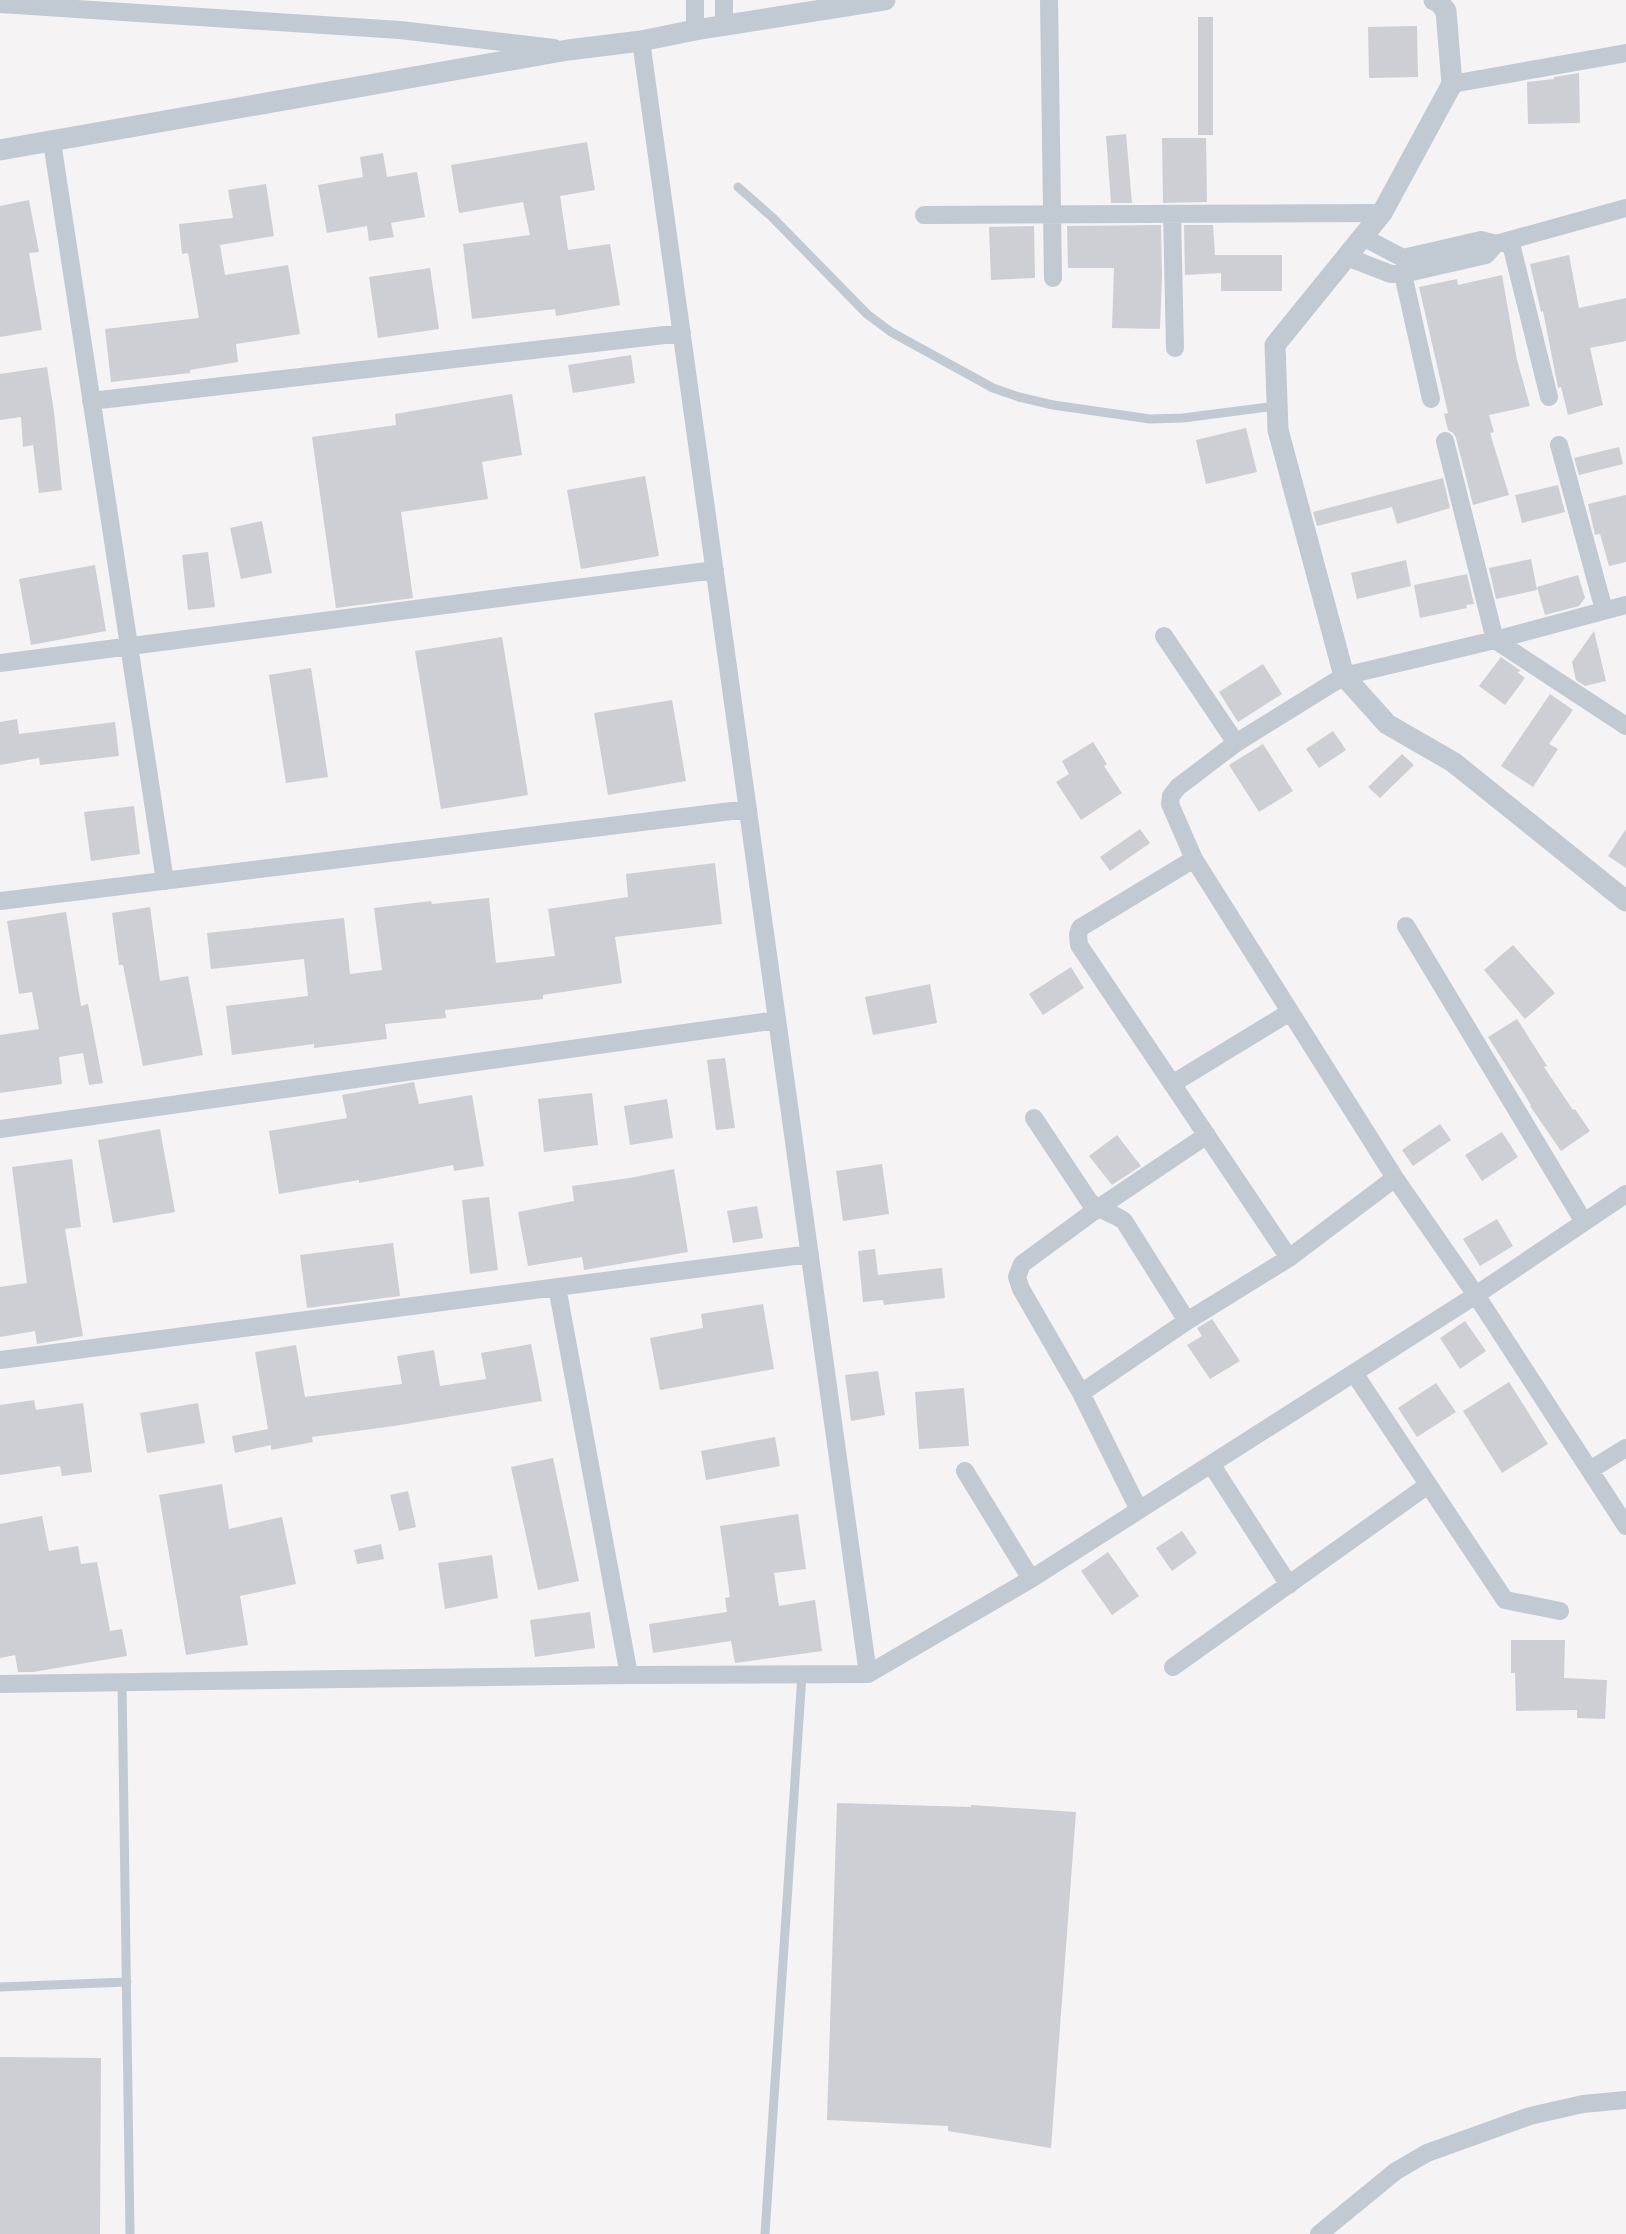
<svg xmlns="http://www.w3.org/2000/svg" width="1626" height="2234" viewBox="0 0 1626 2234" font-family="Montserrat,sans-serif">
<rect width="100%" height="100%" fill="#f5f3f3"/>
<!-- building -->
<path fill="#cdcfd5" d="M 1198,17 L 1213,17 L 1213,135 L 1198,135 Z
M 1417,26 L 1418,77 L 1369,78 L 1368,27 Z
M 1579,73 L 1580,123 L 1528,124 L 1527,82 L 1554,79 L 1554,77 Z
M 1126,134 L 1132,203 L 1111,203 L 1106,136 Z
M 1162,138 L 1206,138 L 1207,202 L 1163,203 Z
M 587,142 L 595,190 L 560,196 L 568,250 L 610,244 L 620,305 L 556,316 L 555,309 L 472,319 L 463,244 L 530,235 L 523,202 L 459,213 L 451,165 Z
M 383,153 L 387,177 L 417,172 L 425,217 L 391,223 L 394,237 L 369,241 L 367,226 L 327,233 L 318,185 L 363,177 L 360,157 Z
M 266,184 L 274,236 L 220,245 L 225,275 L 288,265 L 300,334 L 236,344 L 238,362 L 190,370 L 190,373 L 111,382 L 105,329 L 199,318 L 188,253 L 182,254 L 179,224 L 233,218 L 228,190 Z
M 29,200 L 39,252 L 29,253 L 42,330 L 0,337 L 0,206 Z
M 1161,225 L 1162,276 L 1160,329 L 1112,328 L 1114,268 L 1068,268 L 1067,226 Z
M 1184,225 L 1213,225 L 1215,255 L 1282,255 L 1282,291 L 1221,291 L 1221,273 L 1185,275 Z
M 1034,226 L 1035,278 L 991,280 L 989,227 Z
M 1569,255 L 1579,308 L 1626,298 L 1626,341 L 1590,348 L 1603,405 L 1568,415 L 1561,387 L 1558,388 L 1543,311 L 1541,312 L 1530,264 Z
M 430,268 L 439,329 L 378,338 L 369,277 Z
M 1502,275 L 1517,360 L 1530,406 L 1489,415 L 1494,432 L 1490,433 L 1509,495 L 1473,505 L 1456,438 L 1453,433 L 1448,430 L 1444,414 L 1448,413 L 1419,287 L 1457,279 L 1458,285 Z
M 631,355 L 635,383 L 573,393 L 568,365 Z
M 47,367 L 54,412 L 62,490 L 39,493 L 33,445 L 23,447 L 21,417 L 0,420 L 0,374 Z
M 512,394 L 522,455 L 482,462 L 488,499 L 401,512 L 413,598 L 336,608 L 312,437 L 396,425 L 395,414 Z
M 1246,428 L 1257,472 L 1206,484 L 1196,440 Z
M 1619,447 L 1623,464 L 1579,475 L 1574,458 Z
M 645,476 L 659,556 L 581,569 L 567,490 Z
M 1443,478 L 1450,508 L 1397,524 L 1392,507 L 1317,526 L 1313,512 Z
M 1558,485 L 1565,512 L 1522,523 L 1515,495 Z
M 1626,495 L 1626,562 L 1609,566 L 1600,534 L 1595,535 L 1588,504 Z
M 262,521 L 272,573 L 241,579 L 230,528 Z
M 208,552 L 215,607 L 188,610 L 182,555 Z
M 1531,559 L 1537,590 L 1496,599 L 1489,568 Z
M 1406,560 L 1411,586 L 1357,599 L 1351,573 Z
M 95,565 L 106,631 L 31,645 L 19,579 Z
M 1467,574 L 1474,604 L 1466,605 L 1467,608 L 1420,618 L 1414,585 Z
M 1578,575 L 1585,598 L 1579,606 L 1545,615 L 1537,587 Z
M 1594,631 L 1606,681 L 1585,686 L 1576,680 L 1572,662 Z
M 502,637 L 528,795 L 441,809 L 415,651 Z
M 1501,657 L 1521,671 L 1517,672 L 1525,678 L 1505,705 L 1479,686 Z
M 1263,664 L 1282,694 L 1238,722 L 1219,692 Z
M 311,668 L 328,777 L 286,783 L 269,675 Z
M 1550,694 L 1573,710 L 1549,744 L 1558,749 L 1533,787 L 1501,766 Z
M 672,700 L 686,781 L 608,795 L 594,713 Z
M 17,719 L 19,734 L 115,722 L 119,756 L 40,765 L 39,758 L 0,765 L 0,722 Z
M 1333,731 L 1346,750 L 1319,768 L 1306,749 Z
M 1093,742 L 1107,764 L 1104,766 L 1122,793 L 1081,820 L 1056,782 L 1069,774 L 1062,761 Z
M 1263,744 L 1293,791 L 1259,812 L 1229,765 Z
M 1402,754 L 1414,765 L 1380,798 L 1368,787 Z
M 134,806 L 140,854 L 91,861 L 84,812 Z
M 1140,829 L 1150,843 L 1110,871 L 1100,857 Z
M 1626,829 L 1626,868 L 1608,856 Z
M 715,863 L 722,924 L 615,937 L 622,983 L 543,995 L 543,999 L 445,1010 L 446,1018 L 385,1024 L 387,1039 L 314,1048 L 314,1044 L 232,1055 L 226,1006 L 308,996 L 304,959 L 211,969 L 207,933 L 344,918 L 350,974 L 382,970 L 374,908 L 431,901 L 432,904 L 489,898 L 496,963 L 555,956 L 548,909 L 628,897 L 626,874 Z
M 150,907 L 160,981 L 188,976 L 203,1055 L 143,1066 L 123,965 L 119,965 L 112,913 Z
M 66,912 L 81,1006 L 88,1004 L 103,1083 L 89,1085 L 83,1053 L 59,1057 L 62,1084 L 0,1093 L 0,1035 L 39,1029 L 32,992 L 19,994 L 7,921 Z
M 1513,945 L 1555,993 L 1525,1019 L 1484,970 Z
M 1071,967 L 1084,988 L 1043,1015 L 1029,994 Z
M 930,984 L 937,1023 L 873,1035 L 865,997 Z
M 1517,1019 L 1547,1066 L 1544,1067 L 1573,1110 L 1575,1109 L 1590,1131 L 1561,1151 L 1530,1106 L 1531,1105 L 1488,1037 Z
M 725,1058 L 735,1128 L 716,1130 L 707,1060 Z
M 414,1082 L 419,1104 L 472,1095 L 484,1166 L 454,1171 L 453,1165 L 359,1183 L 359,1180 L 279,1194 L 269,1131 L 347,1118 L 342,1095 Z
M 592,1093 L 598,1145 L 544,1152 L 538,1099 Z
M 667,1099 L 673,1138 L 630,1145 L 624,1106 Z
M 1440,1124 L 1451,1140 L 1413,1166 L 1402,1150 Z
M 160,1129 L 175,1212 L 113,1223 L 98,1140 Z
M 1502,1132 L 1518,1157 L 1482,1181 L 1465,1155 Z
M 1117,1135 L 1141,1166 L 1112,1185 L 1089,1156 Z
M 72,1159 L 81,1227 L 65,1229 L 83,1336 L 37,1344 L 35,1331 L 0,1337 L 0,1287 L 27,1283 L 12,1167 Z
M 882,1164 L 889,1214 L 843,1221 L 836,1171 Z
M 674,1169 L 688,1252 L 584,1270 L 582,1257 L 528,1266 L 518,1212 L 574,1201 L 572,1186 L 630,1178 Z
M 489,1197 L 498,1270 L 470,1274 L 462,1200 Z
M 757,1206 L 763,1238 L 733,1243 L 727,1211 Z
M 1497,1219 L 1513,1246 L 1480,1266 L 1463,1239 Z
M 393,1243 L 400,1296 L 307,1308 L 300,1255 Z
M 875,1249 L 878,1275 L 942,1268 L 945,1298 L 884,1305 L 883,1300 L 863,1302 L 858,1251 Z
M 763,1304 L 774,1369 L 660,1390 L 650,1338 L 703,1328 L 701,1314 Z
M 1212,1319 L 1240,1361 L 1210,1379 L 1187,1345 L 1202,1336 L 1197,1328 Z
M 1465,1321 L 1486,1351 L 1460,1369 L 1440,1338 Z
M 531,1344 L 542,1401 L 394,1426 L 312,1437 L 313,1442 L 271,1450 L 271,1445 L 235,1453 L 232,1436 L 268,1429 L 255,1352 L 296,1345 L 305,1397 L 402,1384 L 397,1356 L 434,1350 L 440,1386 L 486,1379 L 481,1353 Z
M 878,1371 L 885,1415 L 851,1421 L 845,1375 Z
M 1509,1382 L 1548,1444 L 1502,1473 L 1463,1411 Z
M 1436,1383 L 1456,1412 L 1417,1437 L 1398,1408 Z
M 964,1388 L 969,1446 L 919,1449 L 915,1392 Z
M 34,1400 L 36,1410 L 83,1403 L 92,1472 L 62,1476 L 60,1466 L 0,1475 L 0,1405 Z
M 198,1403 L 205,1443 L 147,1453 L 140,1413 Z
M 775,1437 L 780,1466 L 706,1480 L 701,1451 Z
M 553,1458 L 579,1581 L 538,1590 L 511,1467 Z
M 222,1484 L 229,1529 L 282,1517 L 296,1584 L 240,1596 L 248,1645 L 186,1655 L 159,1495 Z
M 408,1491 L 416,1527 L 399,1531 L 390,1495 Z
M 798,1514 L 806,1569 L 774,1573 L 779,1606 L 815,1600 L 822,1651 L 735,1663 L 731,1641 L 653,1653 L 649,1624 L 727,1612 L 725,1598 L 730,1597 L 720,1526 Z
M 42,1516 L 49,1551 L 78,1546 L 81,1564 L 97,1562 L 110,1631 L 122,1629 L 127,1656 L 33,1672 L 18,1672 L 15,1655 L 0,1658 L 0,1524 Z
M 1182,1531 L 1197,1553 L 1172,1571 L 1156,1548 Z
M 381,1544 L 384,1559 L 357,1564 L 354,1550 Z
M 1108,1552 L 1139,1596 L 1112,1615 L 1081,1571 Z
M 492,1555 L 498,1598 L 445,1609 L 438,1563 Z
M 590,1612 L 595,1648 L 535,1657 L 530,1620 Z
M 1511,1640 L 1565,1640 L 1564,1678 L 1607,1680 L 1605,1719 L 1577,1718 L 1577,1710 L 1516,1711 L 1515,1673 L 1511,1673 Z
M 837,1803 L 971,1807 L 971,1805 L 1076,1812 L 1051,2148 L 948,2131 L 948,2126 L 827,2120 Z
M 0,2057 L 101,2058 L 100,2234 L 0,2234 Z"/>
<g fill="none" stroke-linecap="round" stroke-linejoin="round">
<!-- service -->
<path stroke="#c1cad2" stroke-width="9" d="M 738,187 L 772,217 L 867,314 L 891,332 L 993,388 L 1019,397 L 1053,405 L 1150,419 L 1183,418 L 1276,406
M 122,1682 L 130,2234
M 0,1987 L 127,1982
M 765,2234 L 802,1674"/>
<!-- minor -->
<path stroke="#c1cad2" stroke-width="18" d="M 1049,0 L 1053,278
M 0,4 L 400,30 L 554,48
M 724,26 L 724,0
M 695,30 L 695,0
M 641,41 L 868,1674
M 1452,84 L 1626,53
M 52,142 L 165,881
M 1172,214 L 1175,348
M 924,215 L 1382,213
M 1363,237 L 1403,258 L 1481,240 L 1496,244 L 1626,208
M 1510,240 L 1549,397
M 1347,257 L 1391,274 L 1403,274 L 1486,255 L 1496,244
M 1403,274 L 1431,399
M 91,401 L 682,333
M 1445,441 L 1495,640 L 1626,726
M 1559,445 L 1604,610
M 1626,605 L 1495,640 L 1344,676 L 1236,743 L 1178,787 L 1171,796 L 1170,804 L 1194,859 L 1395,1178 L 1476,1295 L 1626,1526
M 1164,636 L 1236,743
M 0,663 L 715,570
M 1194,859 L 1080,928 L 1078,935 L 1079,945 L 1289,1258
M 0,901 L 748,809
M 1406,926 L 1584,1222
M 1172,1084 L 1290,1012
M 1034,1118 L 1089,1201 C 1100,1211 1113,1213 1124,1221 L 1187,1321
M 0,1129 L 777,1020
M 557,1287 L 629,1675
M 0,1360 L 810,1254
M 1354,1373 L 1505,1600 L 1560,1611
M 1081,1393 L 1187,1321 L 1289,1258 L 1395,1178
M 1211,1464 L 1289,1585
M 1590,1470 L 1626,1448
M 965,1471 L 1031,1579
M 1139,1510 L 1081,1393 L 1021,1289 L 1017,1277 L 1022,1264 L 1097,1209 L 1207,1135
M 1173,1667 L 1428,1485
M 0,1684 L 629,1675 L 868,1674 L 1031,1579 L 1476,1295 L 1626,1194
M 1319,2234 L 1396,2171 L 1427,2153 L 1530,2116 L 1583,2104 L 1626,2100"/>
<!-- tertiary -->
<path stroke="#c1cad2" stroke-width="21" d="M 1434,0 L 1439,2 L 1446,11 L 1452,84 L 1382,213 L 1275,345 L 1278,430 L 1344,676 L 1387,724 L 1453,762 L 1626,901
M 0,150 L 568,50 L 641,41 L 695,30 L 885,0"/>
</g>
</svg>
